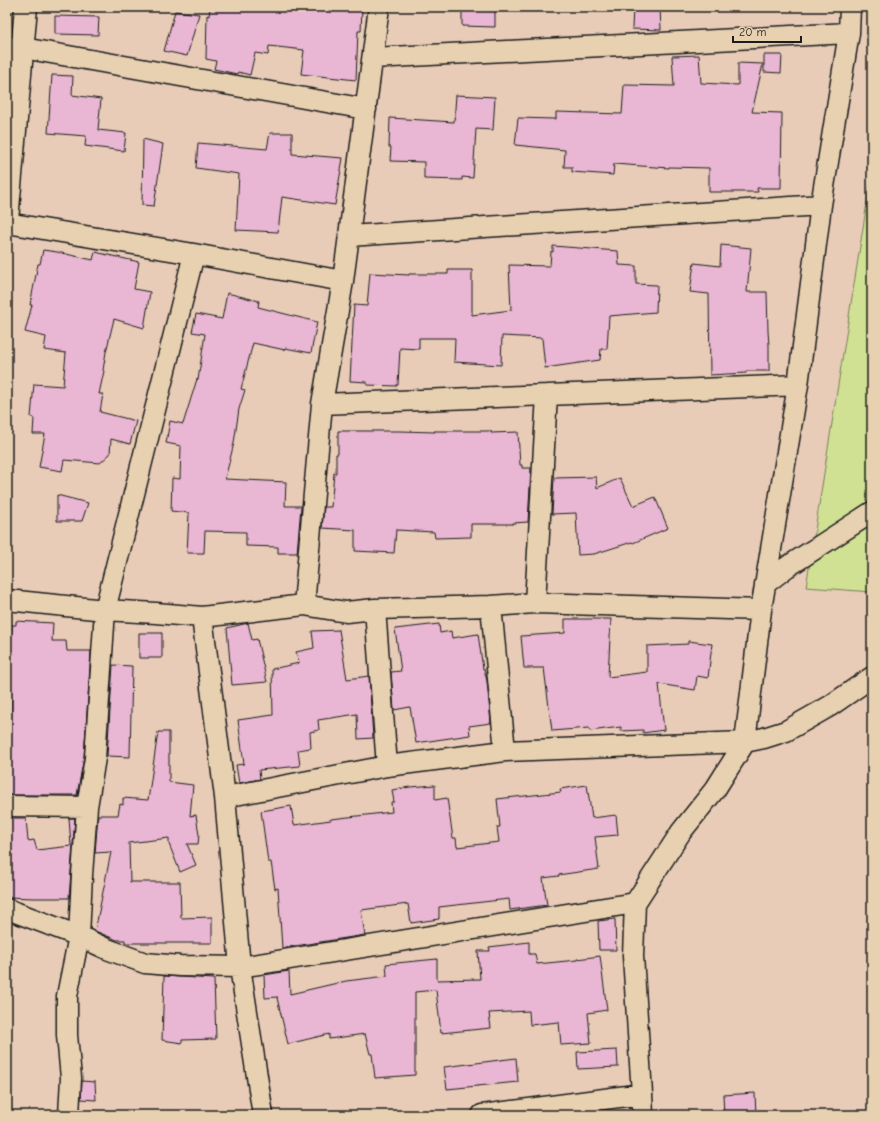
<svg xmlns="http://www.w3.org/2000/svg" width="879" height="1122" viewBox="0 0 879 1122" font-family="'Comic Neue',sans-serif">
<rect width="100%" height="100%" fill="#e8ccb8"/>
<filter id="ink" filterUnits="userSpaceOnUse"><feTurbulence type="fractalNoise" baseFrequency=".025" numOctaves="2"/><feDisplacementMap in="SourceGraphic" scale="8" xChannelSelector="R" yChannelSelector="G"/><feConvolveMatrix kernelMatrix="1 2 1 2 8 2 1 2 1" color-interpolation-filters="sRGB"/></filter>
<g filter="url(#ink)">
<!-- green -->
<path fill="#d1e194" stroke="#767e58" d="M 872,171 L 872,592 L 806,587 Z"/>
<!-- building -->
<path fill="#e9b6d3" stroke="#1c1c1c" d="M 210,7 L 352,7 L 352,8 L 362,8 L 361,31 L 358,31 L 356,80 L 301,74 L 304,50 L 269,46 L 268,55 L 255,53 L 250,75 L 238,72 L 237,74 L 214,69 L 216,61 L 206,59 L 207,15 L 209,16 Z
M 462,7 L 495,7 L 495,27 L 462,26 Z
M 633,7 L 660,7 L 661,30 L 632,29 Z
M 175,11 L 199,14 L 187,56 L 164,51 Z
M 55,16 L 99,17 L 98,35 L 55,34 Z
M 699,55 L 701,83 L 738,85 L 738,63 L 763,64 L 752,112 L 782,113 L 781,188 L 757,188 L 758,192 L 709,192 L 709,168 L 669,167 L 669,168 L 614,164 L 613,175 L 572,172 L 572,167 L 564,167 L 565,150 L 515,145 L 518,118 L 554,119 L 556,119 L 556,112 L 622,114 L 624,85 L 674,86 L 672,56 Z
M 764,55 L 782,55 L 781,73 L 764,72 Z
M 52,75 L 73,76 L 72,95 L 101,99 L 98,130 L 126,133 L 124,151 L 85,146 L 86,136 L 48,133 Z
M 456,95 L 495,97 L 493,130 L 476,129 L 473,178 L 462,177 L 462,180 L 424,179 L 424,162 L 390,161 L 391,147 L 389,147 L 390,118 L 454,122 Z
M 270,133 L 292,133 L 292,154 L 343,158 L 335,205 L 282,197 L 278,232 L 236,230 L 239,174 L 196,168 L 198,143 L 267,149 Z
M 143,139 L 163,144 L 154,206 L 142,205 Z
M 721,245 L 751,248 L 747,292 L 767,292 L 768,331 L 769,345 L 769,371 L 746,371 L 746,373 L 710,375 L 709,294 L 690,292 L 694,263 L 720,266 Z
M 553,246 L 618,251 L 619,265 L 636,266 L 636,284 L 657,285 L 656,312 L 609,316 L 607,349 L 601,349 L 600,360 L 545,368 L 542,338 L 502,336 L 501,365 L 454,362 L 455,338 L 419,338 L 419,349 L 400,348 L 398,385 L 396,385 L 397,386 L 367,385 L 367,382 L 350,381 L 354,305 L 367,306 L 370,273 L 409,275 L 409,274 L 448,274 L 448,270 L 472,270 L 472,315 L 511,310 L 509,265 L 550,266 L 551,251 L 553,252 Z
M 43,250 L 57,252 L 93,260 L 95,252 L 139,262 L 134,289 L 150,292 L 144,328 L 114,319 L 106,352 L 103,370 L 104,371 L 99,394 L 103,394 L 100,412 L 136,421 L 130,444 L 111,439 L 110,454 L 100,463 L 64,460 L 62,471 L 39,467 L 45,434 L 33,434 L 34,418 L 31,417 L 34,384 L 63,386 L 66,353 L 44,350 L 46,337 L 25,332 L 32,305 L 30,305 L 38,264 L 40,264 Z
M 227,293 L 259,301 L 258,307 L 317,322 L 311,353 L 285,348 L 285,350 L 253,343 L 241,389 L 245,390 L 239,409 L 234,443 L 225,479 L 286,482 L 285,506 L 301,506 L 297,553 L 278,553 L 278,547 L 246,546 L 246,532 L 205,531 L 204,553 L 187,553 L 189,513 L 171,511 L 172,478 L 180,479 L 181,446 L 166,443 L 170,421 L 183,424 L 197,379 L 198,380 L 205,334 L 192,332 L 196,314 L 222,319 Z
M 338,431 L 400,431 L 435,432 L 434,431 L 491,431 L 491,433 L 518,432 L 520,465 L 522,465 L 522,468 L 531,468 L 528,522 L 513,523 L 513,524 L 471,524 L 471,537 L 435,538 L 434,532 L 396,530 L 394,553 L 355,551 L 355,530 L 322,528 L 324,507 L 331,507 L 334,473 L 336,473 L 336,454 L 338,454 Z
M 596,477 L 597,488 L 620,478 L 633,506 L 655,497 L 668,528 L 633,543 L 632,542 L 594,554 L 578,555 L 576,513 L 552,514 L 554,478 Z
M 57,495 L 88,503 L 82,521 L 57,521 Z
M 565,619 L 611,619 L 608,677 L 647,672 L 647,646 L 688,644 L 688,641 L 712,644 L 708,678 L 697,676 L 695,690 L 659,684 L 664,730 L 643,733 L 643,730 L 621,731 L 621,727 L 590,731 L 589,728 L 552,731 L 544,668 L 524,668 L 521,636 L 565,633 Z
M 16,621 L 53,623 L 52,641 L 66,641 L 67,651 L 91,651 L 84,757 L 77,795 L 7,795 L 7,718 L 11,718 L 11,667 L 7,667 L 7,643 L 11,644 L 12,625 L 16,625 Z
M 248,623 L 252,640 L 257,639 L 267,682 L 232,685 L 227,628 Z
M 439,624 L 440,633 L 451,631 L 452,638 L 478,634 L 483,669 L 484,669 L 487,681 L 491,723 L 469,726 L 470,735 L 416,743 L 410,707 L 394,710 L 391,672 L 401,671 L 395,629 Z
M 339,630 L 347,679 L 369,676 L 373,738 L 358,739 L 357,714 L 318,720 L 319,730 L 310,732 L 311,748 L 298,750 L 300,766 L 259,770 L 260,779 L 239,783 L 236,765 L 244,764 L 238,720 L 273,715 L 272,669 L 299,663 L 296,652 L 314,648 L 312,631 Z
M 139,633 L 162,633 L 162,658 L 139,658 Z
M 113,665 L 132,666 L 130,757 L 107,756 Z
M 158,732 L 169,732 L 169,782 L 193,785 L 190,816 L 196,815 L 199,835 L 198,844 L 187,844 L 196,865 L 180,872 L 169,844 L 169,838 L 129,843 L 130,882 L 180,882 L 181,918 L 212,917 L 212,943 L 125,943 L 125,940 L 117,940 L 95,931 L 111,852 L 95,853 L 98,815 L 118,815 L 120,804 L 123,805 L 123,798 L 148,800 Z
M 435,785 L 435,800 L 447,798 L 453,838 L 456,838 L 457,847 L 499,842 L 497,827 L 500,827 L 497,799 L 561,792 L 560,789 L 587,785 L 592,818 L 616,815 L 618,835 L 595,837 L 599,869 L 558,875 L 559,876 L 543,878 L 547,905 L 510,910 L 509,899 L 439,907 L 439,919 L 411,923 L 408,904 L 361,910 L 365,935 L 282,948 L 278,888 L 275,889 L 271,862 L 268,862 L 261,811 L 291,806 L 294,825 L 331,820 L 331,819 L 392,812 L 391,802 L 394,802 L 392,790 L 410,787 Z
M 7,818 L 26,818 L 28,841 L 34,840 L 37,850 L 71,846 L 69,818 L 75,818 L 69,898 L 33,898 L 7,897 Z
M 615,919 L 616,950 L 599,950 L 598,921 Z
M 529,942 L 529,954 L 535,954 L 537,964 L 577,960 L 577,959 L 600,956 L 607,1010 L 588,1013 L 591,1043 L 561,1045 L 559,1022 L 530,1025 L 529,1011 L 489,1013 L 491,1028 L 441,1033 L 436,990 L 415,992 L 415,1075 L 375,1078 L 372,1054 L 370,1054 L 365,1034 L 329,1039 L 329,1034 L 288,1044 L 277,998 L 278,997 L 265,998 L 264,975 L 289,971 L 290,994 L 346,981 L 387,976 L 386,964 L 437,959 L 437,980 L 480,979 L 478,951 L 490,951 L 489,947 Z
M 164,976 L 214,979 L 216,1039 L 182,1040 L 182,1043 L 162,1040 Z
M 617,1050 L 618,1067 L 578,1069 L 577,1052 Z
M 516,1058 L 518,1082 L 447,1089 L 444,1067 Z
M 82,1081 L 95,1082 L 96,1100 L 81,1099 Z
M 755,1093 L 756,1115 L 724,1115 L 723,1095 Z"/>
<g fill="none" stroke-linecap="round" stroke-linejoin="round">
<defs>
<path id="street" d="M 7,48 L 23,48 L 366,109
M 373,58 L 849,33
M 7,223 L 194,254 L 343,281
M 349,236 L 821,205
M 322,404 L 798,385
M 765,584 L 787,567 L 872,512
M 7,600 L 105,610 L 156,613 L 202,617 L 304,605 L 346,612 L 375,609 L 491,606 L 535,603 L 761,610
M 535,603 L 547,395
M 304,605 L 322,404 L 343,281 L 379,7
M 491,606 L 505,751
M 375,609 L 387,766
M 202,617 L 225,797 L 240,967 L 263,1115
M 225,797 L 387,766 L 505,751 L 745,742 L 764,738 L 786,731 L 830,706 L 872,677
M 7,806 L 87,807
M 7,909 L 79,936 L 107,949 L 145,963 L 180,966 L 240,967 L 635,903
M 642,1094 L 643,1115
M 69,1115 L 71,1078 L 67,1035 L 67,996 L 79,936 L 82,875 L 87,807 L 95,758 L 105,610 L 194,254
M 482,1115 L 642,1094 L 633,956 L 635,903 L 681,832 L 716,788 L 745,742 L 761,610 L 798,385 L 821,205 L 849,33 L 850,7"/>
<path id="secondary" d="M 7,220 L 26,7"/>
</defs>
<!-- street casing -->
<use href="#street" stroke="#1c1c1c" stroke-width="23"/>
<!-- secondary casing -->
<use href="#secondary" stroke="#1c1c1c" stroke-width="25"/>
<!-- street -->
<use href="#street" stroke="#e8d1b1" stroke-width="20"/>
<!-- secondary -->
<use href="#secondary" stroke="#e8d1b1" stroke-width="22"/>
</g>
</g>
<!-- margin -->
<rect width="879" height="1122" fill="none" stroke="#e8d1b1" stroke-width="24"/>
<rect x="12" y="12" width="855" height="1098" fill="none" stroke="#1c1c1c" stroke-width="1.5" filter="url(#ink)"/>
<!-- scale -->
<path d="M733 36v6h68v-6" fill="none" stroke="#1c1c1c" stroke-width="2"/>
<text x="739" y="36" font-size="12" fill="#1c1c1c" stroke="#e8d1b1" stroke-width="3" paint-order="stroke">20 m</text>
</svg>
